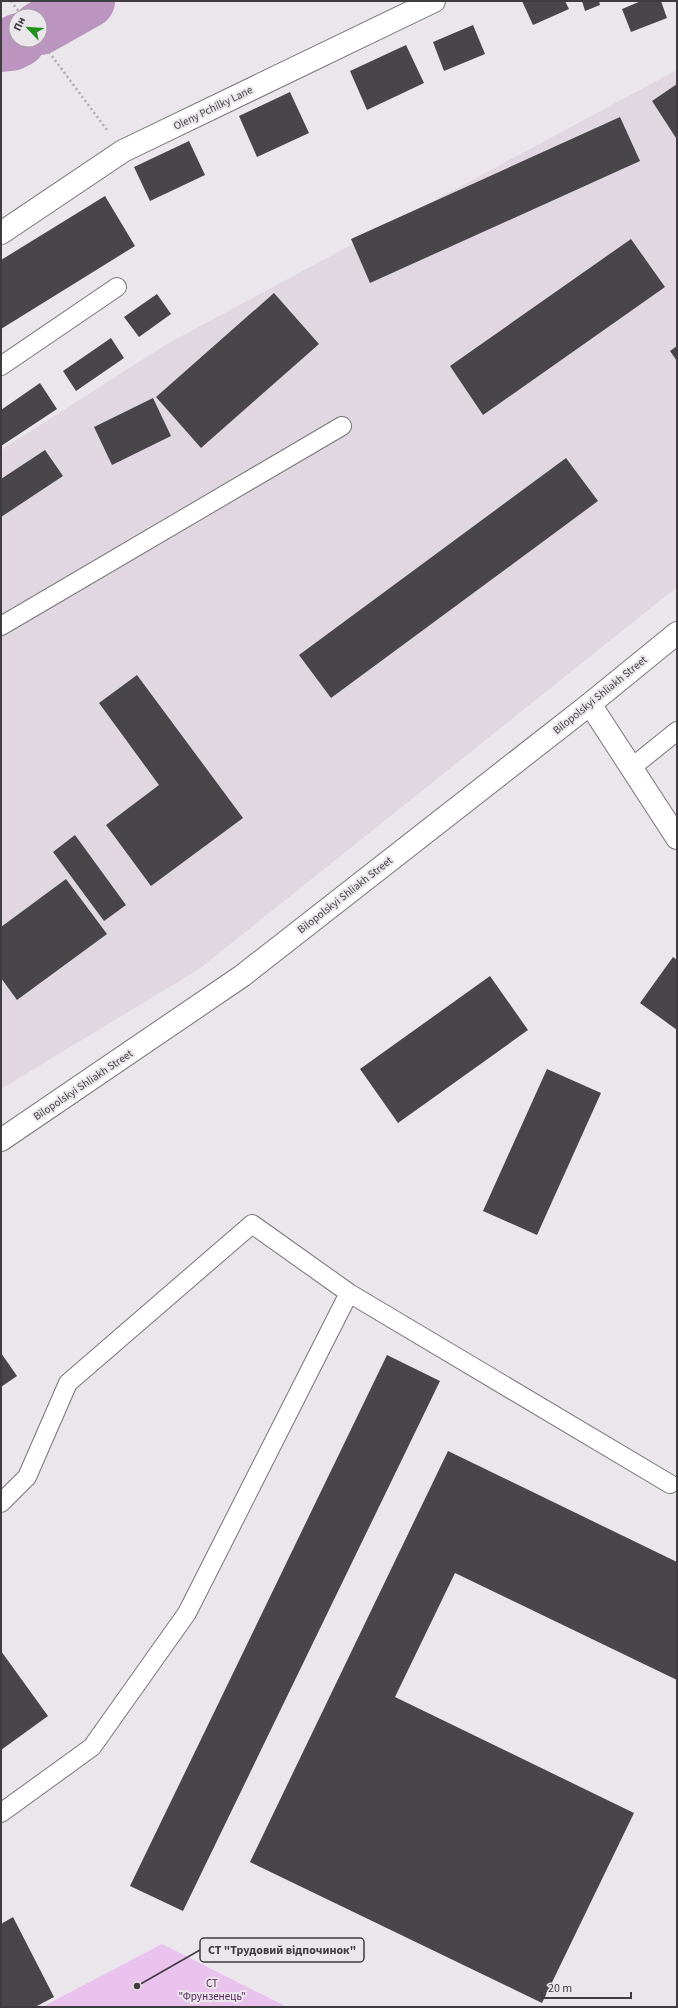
<svg xmlns="http://www.w3.org/2000/svg" width="678" height="2008" viewBox="0 0 678 2008" font-family="'Source Sans 3',sans-serif">
<rect width="100%" height="100%" fill="#ebe6eb"/>
<!-- built -->
<path fill="#e0d7e1" d="M 677,70 L 677,587 L 199,969 L 1,1089 L 1,450 L 167,344 Z"/>
<!-- green -->
<path fill="#e9c2ee" d="M 162,1944 L 287,2007 L 42,2007 Z"/>
<g fill="none" stroke-linecap="round" stroke-linejoin="round">
<!-- river -->
<path stroke="#bb94c0" stroke-width="54" d="M 40,28 L 88,1
M 1,45 L 11,44 L 19,40"/>
</g>
<!-- building -->
<path fill="#49464a" d="M 522,1 L 565,1 L 569,9 L 533,25 Z
M 582,1 L 599,1 L 600,5 L 585,11 Z
M 641,1 L 661,1 L 667,18 L 631,32 L 622,9 Z
M 473,25 L 485,54 L 444,71 L 433,42 Z
M 406,45 L 424,83 L 367,110 L 350,71 Z
M 677,84 L 677,137 L 676,138 L 652,101 Z
M 290,92 L 309,133 L 257,157 L 239,116 Z
M 620,117 L 640,161 L 370,283 L 351,239 Z
M 189,141 L 205,175 L 150,201 L 134,167 Z
M 105,196 L 135,246 L 1,329 L 1,260 Z
M 631,239 L 665,287 L 483,415 L 450,366 Z
M 274,293 L 319,344 L 201,448 L 156,397 Z
M 157,294 L 171,314 L 139,337 L 124,317 Z
M 111,338 L 124,358 L 76,391 L 63,371 Z
M 677,346 L 677,361 L 670,351 Z
M 40,383 L 57,409 L 1,446 L 1,410 Z
M 153,398 L 171,436 L 112,465 L 94,427 Z
M 45,450 L 63,476 L 1,517 L 1,479 Z
M 566,458 L 598,501 L 331,698 L 299,655 Z
M 137,675 L 243,818 L 151,886 L 106,825 L 159,785 L 99,703 Z
M 75,835 L 126,905 L 104,921 L 53,852 Z
M 66,879 L 107,934 L 17,1000 L 1,978 L 1,927 Z
M 673,957 L 677,960 L 677,1030 L 640,1003 Z
M 490,976 L 528,1030 L 398,1123 L 360,1069 Z
M 547,1069 L 601,1093 L 537,1235 L 483,1211 Z
M 1,1353 L 17,1376 L 1,1387 Z
M 387,1355 L 440,1381 L 183,1911 L 130,1886 Z
M 448,1451 L 677,1562 L 677,1680 L 455,1573 L 395,1697 L 634,1813 L 542,2003 L 250,1862 Z
M 1,1651 L 48,1716 L 1,1750 Z
M 13,1917 L 54,1997 L 35,2007 L 1,2007 L 1,1924 Z"/>
<g fill="none" stroke-linecap="round" stroke-linejoin="round">
<defs>
<path id="lane" d="M 1,366 L 117,287
M 1,626 L 342,426
M 631,768 L 677,731
M 1,1503 L 27,1477 L 68,1383 L 252,1224 L 349,1293
M 1,1813 L 92,1747 L 187,1613 L 349,1293 L 670,1484"/>
<path id="street" d="M 1,233 L 123,151 L 434,1
M 590,704 L 677,838"/>
<path id="primary" d="M 1,1140 L 242,976 L 590,704 L 677,633"/>
</defs>
<!-- lane casing -->
<use href="#lane" stroke="#787479" stroke-width="20"/>
<!-- street casing -->
<use href="#street" stroke="#787479" stroke-width="24"/>
<!-- primary casing -->
<use href="#primary" stroke="#787479" stroke-width="24"/>
<!-- path -->
<path stroke="#aeaaae" stroke-width="2.5" stroke-dasharray="2 3" stroke-linecap="butt" d="M 11,1 L 22,16
M 40,40 L 107,130"/>
<!-- lane -->
<use href="#lane" stroke="#fff" stroke-width="18"/>
<!-- street -->
<use href="#street" stroke="#fff" stroke-width="22"/>
<!-- primary -->
<use href="#primary" stroke="#fff" stroke-width="22"/>
</g>
<g text-anchor="middle" dominant-baseline="central" stroke-width="4" stroke-linejoin="round" paint-order="stroke">
<!-- street labels -->
<g font-size="11" fill="#3e3c3e" stroke="#ebe6eb">
<text transform="translate(213 108) rotate(-26)">Oleny Pchilky Lane</text>
<text transform="translate(600 695) rotate(-39)">Bilopolskyi Shliakh Street</text>
<text transform="translate(345 895) rotate(-38)">Bilopolskyi Shliakh Street</text>
<text transform="translate(83 1085) rotate(-34)">Bilopolskyi Shliakh Street</text>
</g>
<!-- park labels -->
<g font-size="11" fill="#55255c" stroke="#ebe6eb">
<text x="212" y="1983">СТ<tspan x="212" dy="13">"Фрунзенець"</tspan></text>
</g>
</g>
<!-- callouts -->
<path fill="none" stroke="#3e3c3e" stroke-width="1.5" d="M137 1986L200 1950"/>
<circle fill="#3e3c3e" stroke="#ebe6eb" stroke-width="1.5" cx="137" cy="1986" r="4"/>
<rect fill="#ebe6eb" stroke="#3e3c3e" stroke-width="1.5" x="200" y="1938" width="164" height="24" rx="4"/>
<g font-size="12" text-anchor="middle" font-weight="bold" fill="#3e3c3e">
<text x="282" y="1954">СТ "Трудовий відпочинок"</text>
</g>
<!-- border -->
<rect width="678" height="2008" fill="none" stroke="#3e3c3e" stroke-width="4"/>
<!-- north arrow -->
<g transform="translate(28 28) rotate(295)"><circle r="19" fill="#ebe6eb" stroke="#a6a2a6"/>
<path d="M0-3L7 15L0 10L-7 15Z" fill="#20911a"/>
<text y="-6" font-size="11" font-weight="bold" text-anchor="middle" fill="#3e3c3e">Пн</text>
</g>
<!-- scale -->
<path d="M542 1992v6h89v-6" fill="none" stroke="#3e3c3e" stroke-width="2"/>
<text x="548" y="1992" font-size="12" fill="#3e3c3e" stroke="#ebe6eb" stroke-width="3" paint-order="stroke">20 m</text>
</svg>
